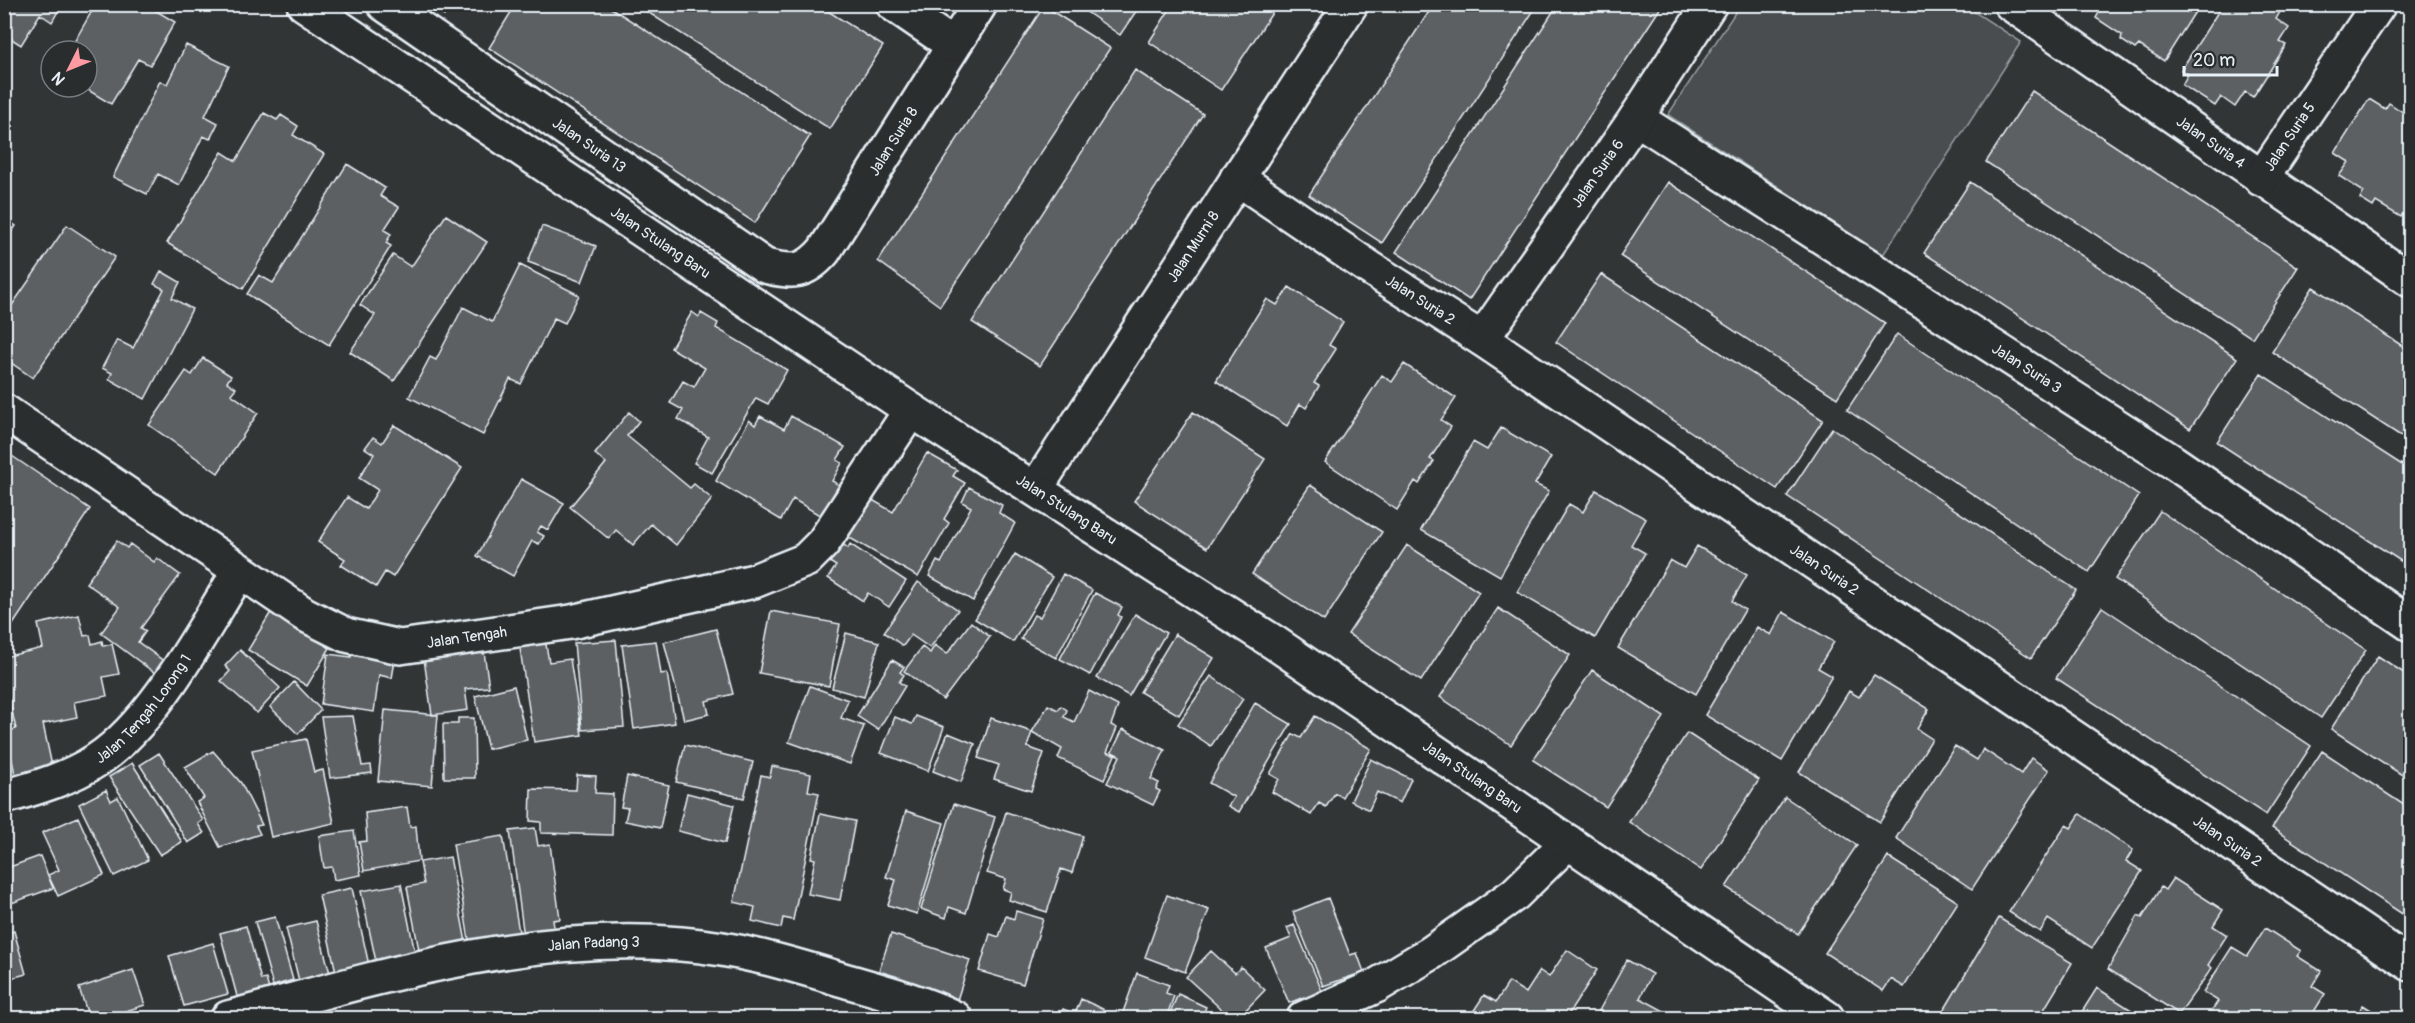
<svg xmlns="http://www.w3.org/2000/svg" width="2415" height="1023" viewBox="0 0 2415 1023" font-family="Pangolin,sans-serif">
<rect width="100%" height="100%" fill="#323536"/>
<filter id="ink" filterUnits="userSpaceOnUse"><feTurbulence type="fractalNoise" baseFrequency=".0167" numOctaves="2"/><feDisplacementMap in="SourceGraphic" scale="12" xChannelSelector="R" yChannelSelector="G"/><feConvolveMatrix kernelMatrix="1 2 1 2 8 2 1 2 1" color-interpolation-filters="sRGB"/></filter>
<g filter="url(#ink)">
<!-- green -->
<path fill="#494d4f" stroke="#989fa4" stroke-width="1.5" d="M 1740,5 L 1964,5 L 2021,42 L 1883,255 L 1668,115 Z"/>
<!-- building -->
<path fill="#5c6063" stroke="#e8f1f8" stroke-width="1.5" d="M 4,4 L 62,4 L 52,22 L 40,14 L 21,45 L 4,34 Z
M 96,4 L 132,4 L 142,10 L 145,4 L 175,22 L 150,65 L 138,59 L 111,104 L 83,87 L 87,87 L 87,51 L 69,51 Z
M 426,4 L 452,4 L 444,16 Z
M 516,4 L 605,4 L 810,136 L 755,223 L 489,48 Z
M 635,4 L 817,4 L 883,46 L 830,129 Z
M 1075,4 L 1141,4 L 1120,35 Z
M 1173,4 L 1278,4 L 1221,90 L 1149,42 Z
M 1434,4 L 1538,4 L 1382,243 L 1309,195 Z
M 1558,4 L 1663,4 L 1469,300 L 1396,252 Z
M 2104,4 L 2200,4 L 2164,61 L 2139,45 L 2135,49 L 2121,40 L 2122,35 L 2096,18 Z
M 2223,4 L 2267,4 L 2280,12 L 2276,19 L 2289,28 L 2280,42 L 2286,45 L 2253,97 L 2245,92 L 2235,107 L 2221,97 L 2215,106 L 2182,85 L 2188,74 L 2181,70 Z
M 1044,6 L 1110,48 L 940,306 L 878,261 Z
M 186,45 L 229,66 L 205,116 L 218,123 L 210,139 L 203,136 L 179,185 L 158,174 L 147,194 L 113,177 L 160,81 L 167,84 Z
M 1135,70 L 1203,114 L 1040,366 L 972,322 Z
M 2032,91 L 2298,267 L 2252,338 L 1986,162 Z
M 2369,99 L 2385,109 L 2389,103 L 2410,117 L 2410,203 L 2401,217 L 2376,202 L 2373,207 L 2360,199 L 2364,192 L 2339,176 L 2349,162 L 2335,153 Z
M 264,113 L 277,120 L 281,115 L 298,126 L 293,135 L 324,154 L 243,289 L 167,243 L 222,152 L 236,161 Z
M 347,164 L 385,188 L 380,196 L 399,207 L 384,230 L 391,234 L 386,243 L 391,246 L 329,345 L 247,294 L 259,275 L 273,283 Z
M 1668,182 L 1885,323 L 1837,398 L 1620,256 Z
M 1970,182 L 2237,358 L 2190,429 L 1924,253 Z
M 446,215 L 487,242 L 394,381 L 350,352 L 375,315 L 360,305 L 393,255 L 411,267 Z
M 4,218 L 16,226 L 4,243 Z
M 67,225 L 115,257 L 33,378 L 4,358 L 4,317 Z
M 542,226 L 596,246 L 582,282 L 528,262 Z
M 520,265 L 579,295 L 565,323 L 554,318 L 521,384 L 510,379 L 483,435 L 409,397 L 430,357 L 436,360 L 463,307 L 492,322 Z
M 161,271 L 180,282 L 172,298 L 192,309 L 145,399 L 109,379 L 112,373 L 102,368 L 117,340 L 133,348 L 164,289 L 154,284 Z
M 1601,274 L 1823,420 L 1777,489 L 1556,342 Z
M 1289,287 L 1343,322 L 1329,345 L 1336,349 L 1314,383 L 1319,386 L 1306,408 L 1300,404 L 1287,426 L 1216,381 L 1267,299 L 1277,305 Z
M 2313,287 L 2410,351 L 2410,442 L 2272,352 Z
M 692,312 L 699,317 L 701,313 L 718,323 L 716,328 L 787,370 L 768,404 L 756,398 L 712,473 L 694,463 L 708,437 L 678,419 L 683,410 L 670,403 L 683,381 L 694,387 L 705,368 L 671,348 Z
M 1897,334 L 2139,496 L 2089,572 L 1847,410 Z
M 203,358 L 231,376 L 227,382 L 236,388 L 231,394 L 258,413 L 218,473 L 149,425 L 186,371 L 192,375 Z
M 1404,364 L 1456,398 L 1441,420 L 1451,427 L 1430,459 L 1434,461 L 1419,484 L 1415,481 L 1397,510 L 1325,462 L 1382,375 L 1392,382 Z
M 2261,374 L 2410,470 L 2410,567 L 2217,442 Z
M 629,412 L 639,421 L 627,436 L 690,488 L 694,484 L 712,499 L 676,545 L 651,524 L 633,545 L 616,530 L 609,539 L 570,507 L 606,463 L 595,454 Z
M 1193,412 L 1265,459 L 1207,548 L 1134,501 Z
M 760,416 L 784,429 L 791,416 L 845,447 L 837,460 L 842,463 L 832,481 L 839,485 L 821,516 L 793,499 L 781,520 L 716,481 L 749,420 L 755,425 Z
M 394,425 L 462,468 L 393,577 L 385,572 L 376,587 L 341,565 L 345,559 L 318,542 L 347,497 L 366,509 L 378,490 L 359,478 L 374,454 L 365,448 L 373,437 L 382,443 Z
M 1501,428 L 1551,457 L 1535,484 L 1549,491 L 1500,576 L 1421,530 L 1473,442 L 1487,450 Z
M 1832,428 L 2076,590 L 2031,658 L 1787,496 Z
M 927,453 L 957,470 L 953,476 L 965,483 L 944,519 L 949,523 L 918,577 L 848,537 L 869,498 L 893,512 Z
M 12,456 L 90,509 L 4,638 L 4,467 Z
M 521,479 L 564,503 L 548,530 L 541,526 L 537,532 L 544,536 L 539,544 L 532,541 L 513,576 L 477,556 Z
M 1310,485 L 1382,532 L 1324,621 L 1252,574 Z
M 969,487 L 1002,505 L 999,513 L 1015,523 L 973,601 L 929,576 L 937,561 L 941,563 L 971,507 L 962,502 Z
M 1596,490 L 1646,519 L 1631,545 L 1645,553 L 1595,638 L 1517,592 L 1569,504 L 1583,512 Z
M 2160,511 L 2366,650 L 2321,718 L 2115,579 Z
M 117,541 L 127,548 L 130,544 L 154,562 L 157,558 L 180,575 L 141,628 L 146,631 L 138,642 L 165,662 L 156,674 L 101,633 L 120,607 L 86,583 Z
M 840,542 L 848,548 L 850,544 L 906,581 L 889,607 L 868,593 L 863,601 L 828,578 L 836,566 L 828,561 Z
M 1407,545 L 1479,592 L 1421,681 L 1348,634 Z
M 1697,546 L 1747,575 L 1732,601 L 1745,610 L 1696,694 L 1618,648 L 1670,560 L 1684,568 Z
M 1015,554 L 1052,577 L 1013,642 L 975,619 Z
M 1063,574 L 1092,590 L 1056,658 L 1021,639 L 1034,615 L 1040,617 Z
M 918,582 L 958,610 L 930,648 L 911,635 L 903,646 L 884,632 Z
M 1095,593 L 1122,607 L 1118,615 L 1121,617 L 1090,675 L 1060,659 Z
M 2102,607 L 2311,746 L 2266,815 L 2056,678 Z
M 1498,608 L 1570,655 L 1511,745 L 1440,697 Z
M 771,611 L 840,624 L 829,686 L 759,673 Z
M 271,612 L 330,648 L 307,686 L 248,650 Z
M 1783,612 L 1834,642 L 1818,668 L 1832,676 L 1782,761 L 1705,715 L 1757,627 L 1771,635 Z
M 1135,614 L 1166,633 L 1129,696 L 1097,678 Z
M 79,615 L 84,636 L 90,635 L 92,644 L 102,641 L 103,646 L 112,644 L 119,674 L 103,677 L 107,696 L 74,702 L 77,717 L 43,724 L 52,766 L 15,774 L 6,732 L 16,729 L 4,676 L 4,657 L 43,648 L 38,624 Z
M 971,622 L 990,637 L 943,700 L 904,671 L 922,647 L 930,653 L 935,645 L 947,654 Z
M 716,629 L 733,694 L 706,701 L 709,714 L 684,720 L 664,642 Z
M 846,633 L 879,642 L 864,697 L 832,688 Z
M 1175,634 L 1214,658 L 1179,715 L 1140,692 Z
M 545,639 L 549,662 L 570,659 L 582,735 L 534,742 L 519,642 Z
M 616,640 L 624,727 L 582,730 L 574,643 Z
M 656,641 L 661,674 L 667,673 L 675,723 L 634,729 L 622,645 Z
M 483,645 L 489,687 L 465,689 L 468,710 L 432,715 L 423,652 Z
M 240,650 L 280,688 L 257,713 L 221,681 L 230,671 L 225,666 Z
M 352,652 L 396,655 L 392,678 L 379,675 L 374,712 L 321,704 L 328,654 L 351,657 Z
M 2378,656 L 2410,677 L 2410,780 L 2331,729 Z
M 892,660 L 904,667 L 900,672 L 904,675 L 899,682 L 905,686 L 878,730 L 857,716 Z
M 1592,670 L 1664,717 L 1606,807 L 1533,760 Z
M 1874,675 L 1929,709 L 1917,729 L 1932,739 L 1880,822 L 1799,772 L 1849,691 L 1859,697 Z
M 1211,676 L 1243,699 L 1211,746 L 1178,724 Z
M 294,682 L 321,710 L 298,734 L 270,707 Z
M 514,686 L 527,740 L 488,749 L 475,696 Z
M 810,686 L 848,700 L 841,718 L 864,726 L 850,764 L 789,742 Z
M 1089,691 L 1118,706 L 1111,725 L 1117,728 L 1107,752 L 1115,755 L 1104,780 L 1058,758 L 1062,749 L 1032,732 L 1048,705 L 1058,710 L 1061,706 L 1067,710 L 1064,717 L 1074,722 Z
M 1255,703 L 1291,724 L 1239,812 L 1228,806 L 1234,797 L 1209,783 Z
M 385,710 L 438,715 L 432,786 L 378,781 Z
M 353,716 L 362,766 L 371,765 L 372,773 L 330,778 L 321,717 Z
M 916,716 L 944,727 L 928,771 L 881,753 L 895,717 L 912,724 Z
M 1315,716 L 1371,749 L 1342,797 L 1335,793 L 1326,807 L 1319,803 L 1311,815 L 1272,792 L 1279,779 L 1270,774 L 1293,734 L 1301,738 Z
M 458,718 L 474,718 L 475,778 L 444,778 L 443,724 L 458,724 Z
M 991,718 L 1032,732 L 1027,747 L 1044,753 L 1031,791 L 994,779 L 999,765 L 978,758 Z
M 1123,729 L 1165,750 L 1151,779 L 1159,783 L 1156,789 L 1160,791 L 1153,805 L 1107,783 L 1120,756 L 1112,752 Z
M 948,733 L 975,744 L 961,782 L 933,771 Z
M 1687,733 L 1759,780 L 1701,870 L 1629,822 Z
M 306,739 L 314,772 L 323,770 L 334,823 L 271,837 L 252,750 Z
M 685,745 L 753,762 L 744,798 L 676,782 Z
M 1955,746 L 1977,760 L 1983,749 L 2021,774 L 2031,758 L 2049,770 L 1972,889 L 1896,838 Z
M 213,751 L 241,783 L 262,825 L 256,826 L 260,834 L 220,847 L 197,802 L 204,798 L 185,767 Z
M 2322,751 L 2410,809 L 2410,919 L 2272,828 Z
M 159,753 L 203,820 L 198,824 L 204,833 L 188,843 L 140,765 Z
M 1371,759 L 1411,779 L 1400,803 L 1377,792 L 1369,810 L 1351,801 Z
M 132,763 L 182,842 L 160,855 L 109,777 Z
M 772,766 L 811,774 L 808,791 L 819,793 L 793,920 L 783,918 L 781,928 L 752,921 L 755,907 L 734,902 L 761,775 L 770,777 Z
M 577,775 L 596,776 L 595,793 L 613,794 L 612,835 L 541,833 L 541,822 L 530,821 L 531,789 L 576,790 Z
M 627,776 L 669,785 L 660,828 L 625,821 L 628,808 L 621,807 Z
M 106,790 L 111,801 L 118,797 L 148,860 L 114,876 L 79,804 Z
M 687,793 L 734,805 L 725,843 L 678,831 Z
M 1785,797 L 1857,845 L 1798,934 L 1726,887 Z
M 954,804 L 995,817 L 966,913 L 949,907 L 946,918 L 921,909 Z
M 407,807 L 410,827 L 416,826 L 419,861 L 364,871 L 359,842 L 367,841 L 365,813 Z
M 906,811 L 944,823 L 917,914 L 888,905 L 896,880 L 886,877 Z
M 1006,812 L 1083,836 L 1072,873 L 1061,869 L 1047,912 L 1009,900 L 1011,892 L 1003,889 L 1006,879 L 987,873 Z
M 820,814 L 855,821 L 840,900 L 808,894 L 815,859 L 811,858 Z
M 2080,814 L 2133,850 L 2126,861 L 2142,871 L 2092,948 L 2048,919 L 2040,932 L 2009,912 L 2066,825 L 2071,828 Z
M 78,817 L 104,875 L 58,896 L 48,875 L 59,870 L 42,833 Z
M 535,828 L 538,846 L 550,844 L 560,919 L 553,920 L 556,941 L 525,945 L 510,831 Z
M 354,831 L 361,875 L 334,880 L 332,867 L 324,868 L 319,836 Z
M 503,836 L 520,938 L 470,946 L 453,844 Z
M 40,856 L 53,888 L 6,905 L 4,869 Z
M 450,857 L 468,953 L 421,961 L 407,887 L 424,884 L 420,862 Z
M 1888,857 L 1958,902 L 1904,987 L 1891,979 L 1883,991 L 1825,953 Z
M 2173,878 L 2223,910 L 2213,926 L 2227,935 L 2208,965 L 2212,968 L 2179,1014 L 2108,969 L 2138,916 L 2142,918 L 2161,887 L 2165,890 Z
M 401,884 L 417,963 L 378,971 L 361,891 Z
M 352,888 L 370,970 L 337,977 L 319,895 Z
M 1167,895 L 1209,910 L 1185,972 L 1145,957 Z
M 1328,898 L 1350,955 L 1357,953 L 1364,972 L 1323,986 L 1293,912 Z
M 1016,911 L 1043,919 L 1023,984 L 979,971 L 990,934 L 999,937 L 1006,916 L 1014,919 Z
M 275,917 L 293,980 L 273,986 L 255,922 Z
M 1999,918 L 2072,963 L 2039,1018 L 1942,1018 L 1940,1017 Z
M 316,921 L 331,977 L 300,985 L 286,928 Z
M 1294,925 L 1325,998 L 1307,1005 L 1304,997 L 1289,1003 L 1266,948 L 1291,938 L 1287,928 Z
M 246,926 L 261,980 L 266,979 L 270,993 L 241,1011 L 220,933 Z
M 2265,928 L 2301,951 L 2297,956 L 2321,971 L 2312,986 L 2325,994 L 2310,1018 L 2207,1018 L 2218,1001 L 2203,992 L 2232,947 L 2247,956 Z
M 14,931 L 26,974 L 4,980 L 4,934 Z
M 891,934 L 970,960 L 957,1000 L 878,974 Z
M 213,943 L 228,994 L 184,1006 L 169,956 Z
M 1567,950 L 1597,970 L 1566,1018 L 1469,1018 L 1484,995 L 1496,1002 L 1509,982 L 1526,993 L 1540,971 L 1549,977 Z
M 1211,951 L 1235,973 L 1241,967 L 1265,990 L 1238,1018 L 1231,1018 L 1186,977 Z
M 1627,960 L 1652,974 L 1640,998 L 1677,1018 L 1595,1018 Z
M 133,970 L 145,1005 L 103,1018 L 89,1018 L 79,988 Z
M 1137,973 L 1169,985 L 1166,993 L 1174,996 L 1166,1018 L 1132,1018 L 1122,1015 Z
M 2097,988 L 2144,1018 L 2078,1018 Z
M 1178,994 L 1206,1007 L 1204,1012 L 1217,1018 L 1168,1018 Z
M 1081,999 L 1103,1009 L 1099,1018 L 1058,1018 L 1063,1009 L 1075,1014 Z
M 2363,1005 L 2384,1018 L 2348,1018 L 2350,1015 L 2355,1018 Z"/>
<g fill="none" stroke-linecap="round" stroke-linejoin="round">
<defs>
<g id="minor">
<path id="s1" d="M 384,4 L 765,266 C 793,273 805,273 824,251 L 980,4"/>
<path d="M 893,4 L 953,45"/>
<path id="s2" d="M 2011,4 L 2410,280"/>
<path id="s3" d="M 1636,118 L 2173,462 L 2410,624"/>
<path id="s4" d="M 1237,178 L 1370,268 L 1482,339 L 2410,964"/>
<path id="s5" d="M 2261,179 L 2379,4"/>
<path id="s6" d="M 1482,339 L 1636,118 L 1710,4"/>
<path id="s7" d="M 4,411 L 304,614 L 346,635 L 400,647 L 571,622 L 754,581 L 806,560 L 823,543 L 911,410"/>
<path id="s8" d="M 1036,488 L 1351,4"/>
<path id="s9" d="M 4,797 C 36,788 70,778 97,760 C 155,722 202,630 239,572"/>
<path id="s10" d="M 228,1018 C 375,978 526,931 681,944 C 736,948 788,963 840,979 C 878,990 920,1001 955,1018"/>
<path d="M 1304,1018 L 1376,986 L 1431,953 L 1515,894 L 1568,842"/>
</g>
<g id="major">
<path id="s11" d="M 304,4 L 911,410 L 1275,643 L 1827,1018"/>
</g>
</defs>
<!-- minor casing -->
<use href="#minor" stroke="#e8f1f8" stroke-width="38"/>
<!-- major casing -->
<use href="#major" stroke="#e8f1f8" stroke-width="38"/>
<!-- minor -->
<use href="#minor" stroke="#2a2d2e" stroke-width="33"/>
<!-- major -->
<use href="#major" stroke="#2a2d2e" stroke-width="33"/>
</g>
</g>
<g text-anchor="middle" dominant-baseline="central" stroke-width="4.5" stroke-linejoin="round" paint-order="stroke">
<!-- street labels -->
<g font-size="15" fill="#e8f1f8" stroke="#2a2d2e">
<text stroke="none"><textPath href="#s5" startOffset="51">Jalan Suria 5</textPath></text>
<text stroke="none"><textPath href="#s1" startOffset="658">Jalan Suria 8</textPath></text>
<text stroke="none"><textPath href="#s2" startOffset="243">Jalan Suria 4</textPath></text>
<text stroke="none"><textPath href="#s1" startOffset="249">Jalan Suria 13</textPath></text>
<text stroke="none"><textPath href="#s6" startOffset="202">Jalan Suria 6</textPath></text>
<text stroke="none"><textPath href="#s11" startOffset="429">Jalan Stulang Baru</textPath></text>
<text stroke="none"><textPath href="#s8" startOffset="288">Jalan Murni 8</textPath></text>
<text stroke="none"><textPath href="#s4" startOffset="220">Jalan Suria 2</textPath></text>
<text stroke="none"><textPath href="#s3" startOffset="464">Jalan Suria 3</textPath></text>
<text stroke="none"><textPath href="#s11" startOffset="915">Jalan Stulang Baru</textPath></text>
<text stroke="none"><textPath href="#s4" startOffset="706">Jalan Suria 2</textPath></text>
<text stroke="none"><textPath href="#s7" startOffset="532">Jalan Tengah</textPath></text>
<text stroke="none"><textPath href="#s9" startOffset="170">Jalan Tengah Lorong 1</textPath></text>
<text stroke="none"><textPath href="#s11" startOffset="1401">Jalan Stulang Baru</textPath></text>
<text stroke="none"><textPath href="#s4" startOffset="1192">Jalan Suria 2</textPath></text>
<text stroke="none"><textPath href="#s10" startOffset="374">Jalan Padang 3</textPath></text>
</g>
</g>
<!-- margin -->
<rect width="2415" height="1023" fill="none" stroke="#2a2d2e" stroke-width="24"/>
<rect x="12" y="12" width="2391" height="999" fill="none" stroke="#e8f1f8" stroke-width="2" filter="url(#ink)"/>
<!-- north arrow -->
<g transform="translate(69 69) rotate(227)"><circle r="28" fill="#2a2d2e" stroke="#767b7f" stroke-width="1.5"/>
<path d="M0-4.5L10 22L0 15L-10 22Z" fill="#ff9aa2"/>
<text y="-9" font-size="16" font-weight="bold" text-anchor="middle" fill="#e8f1f8">N</text>
</g>
<!-- scale -->
<path d="M2184 66v9h93v-9" fill="none" stroke="#e8f1f8" stroke-width="3"/>
<text x="2193" y="66" font-size="18" fill="#e8f1f8" stroke="#2a2d2e" stroke-width="4.5" paint-order="stroke">20 m</text>
</svg>
